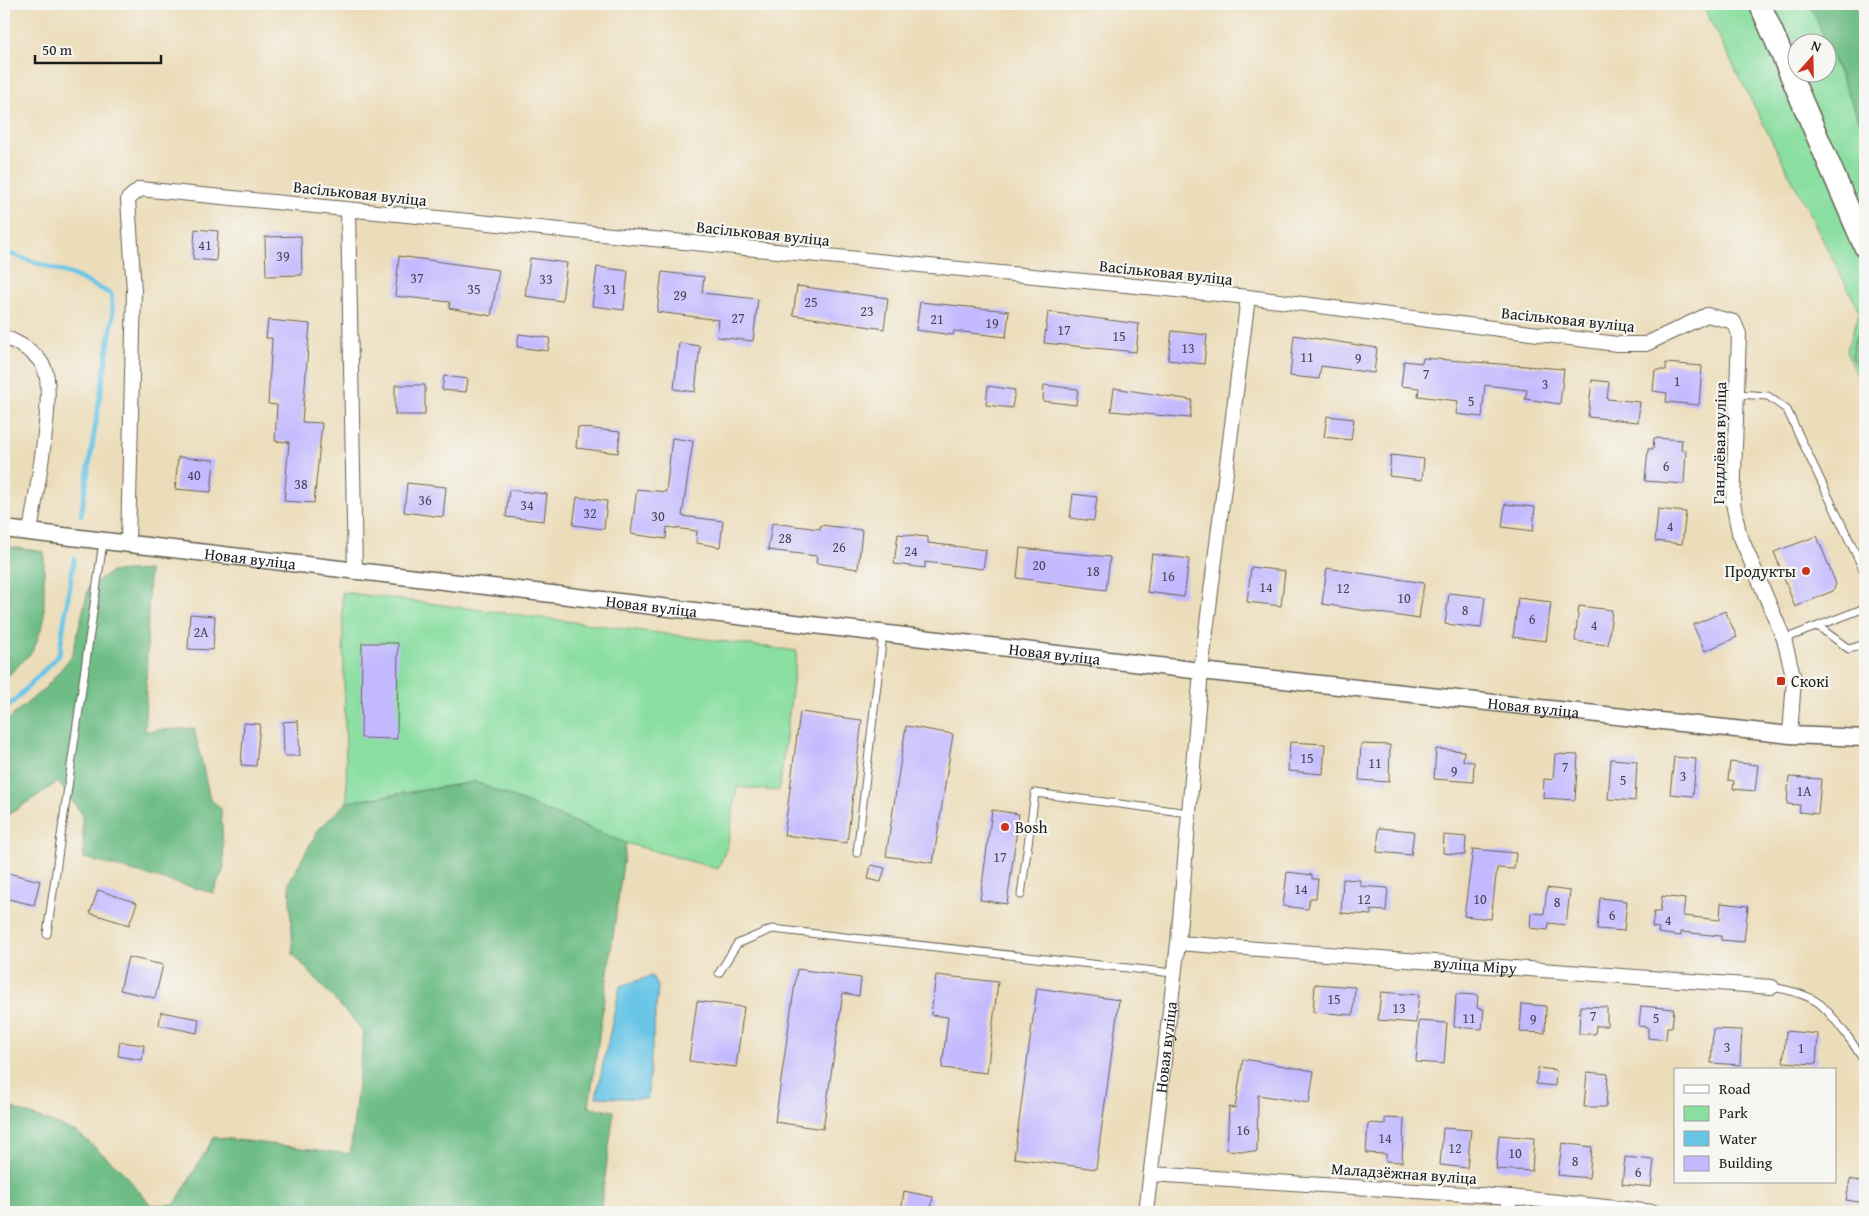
<svg xmlns="http://www.w3.org/2000/svg" width="1869" height="1216" viewBox="0 0 1869 1216" font-family="'Gentium Book Plus',serif">
<rect width="100%" height="100%" fill="#f6f6f2"/>
<filter id="ink" filterUnits="userSpaceOnUse"><feTurbulence type="fractalNoise" baseFrequency=".02" numOctaves="2"/><feDisplacementMap in="SourceGraphic" scale="10" xChannelSelector="R" yChannelSelector="G"/><feConvolveMatrix kernelMatrix="1 2 1 2 8 2 1 2 1" color-interpolation-filters="sRGB"/></filter>
<filter id="wash" filterUnits="userSpaceOnUse"><feTurbulence type="fractalNoise" baseFrequency=".0096" numOctaves="4" result="noise"/><feDisplacementMap in="SourceGraphic" scale="20" xChannelSelector="R" yChannelSelector="G"/><feGaussianBlur stdDeviation="1.12" result="paint"/><feColorMatrix in="noise" values="0 0 0 0 0 0 0 0 0 0 0 0 0 0 0 0 0 1.4 0 .05"/><feComposite in="paint" operator="in"/></filter>
<g filter="url(#wash)">
<rect width="100%" height="100%" fill="#ecddba"/>
<!-- green -->
<path fill="#89dea0" stroke="#527d5e" d="M 1702,4 L 1810,4 L 1826,42 L 1796,42 L 1796,72 L 1826,72 L 1826,43 L 1865,133 L 1865,394 L 1846,350 L 1860,312 Z
M 342,592 L 797,651 L 779,791 L 737,787 L 728,844 L 718,869 L 626,843 L 475,782 L 347,802 Z"/>
<!-- forest -->
<path fill="#6ebd86" stroke="#456c51" d="M 1810,4 L 1855,4 L 1865,28 L 1865,133 Z
M 1865,327 L 1865,381 C 1862,372 1858,367 1853,359 C 1848,349 1856,331 1865,327 Z
M 4,546 L 44,552 L 44,621 L 33,651 L 4,680 Z
M 149,570 L 145,731 L 194,728 L 210,799 L 221,809 L 224,868 L 213,893 L 84,858 L 82,814 L 58,782 L 8,815 L 4,814 L 4,723 L 46,687 L 72,656 L 89,586 L 111,572 Z
M 475,782 L 626,843 L 589,1107 L 614,1111 L 600,1212 L 4,1212 L 4,1105 L 77,1132 L 121,1170 L 151,1205 L 175,1204 L 214,1137 L 350,1154 L 364,1032 L 293,954 L 289,882 L 318,830 L 347,802 Z"/>
<!-- water -->
<path fill="#68c5e6" stroke="#427081" d="M 652,976 L 658,987 L 647,1099 L 596,1097 L 620,986 Z"/>
<g fill="none" stroke-linecap="round" stroke-linejoin="round">
<!-- stream -->
<path stroke="#68c5e6" stroke-width="5" d="M 4,252 L 73,275 L 111,294 L 113,316 L 81,515
M 4,711 L 59,655 L 74,559"/>
</g>
<g id="blocks">
<!-- building -->
<path fill="#c3b9ff" d="M 195,229 L 218,231 L 216,261 L 193,259 Z
M 301,236 L 302,275 L 266,276 L 265,237 Z
M 399,256 L 499,270 L 491,316 L 449,308 L 450,302 L 395,296 Z
M 530,258 L 567,263 L 562,301 L 525,296 Z
M 597,267 L 628,271 L 624,310 L 592,306 Z
M 662,272 L 704,277 L 702,293 L 758,299 L 753,341 L 717,337 L 719,320 L 657,312 Z
M 797,286 L 888,298 L 884,329 L 793,315 Z
M 920,302 L 1009,311 L 1006,337 L 954,331 L 953,335 L 916,330 Z
M 1048,312 L 1139,324 L 1136,352 L 1044,343 Z
M 268,320 L 310,324 L 302,422 L 322,423 L 314,503 L 284,501 L 289,442 L 275,441 L 277,405 L 268,404 L 272,338 L 266,338 Z
M 1172,331 L 1207,335 L 1204,364 L 1168,360 Z
M 519,334 L 550,338 L 548,351 L 517,347 Z
M 1294,335 L 1377,348 L 1374,373 L 1321,366 L 1319,379 L 1290,376 Z
M 679,343 L 700,346 L 695,392 L 674,389 Z
M 1423,358 L 1564,369 L 1560,404 L 1525,399 L 1527,390 L 1485,385 L 1482,417 L 1456,414 L 1458,401 L 1418,396 L 1419,388 L 1401,386 L 1404,361 L 1422,363 Z
M 1666,363 L 1702,366 L 1699,405 L 1666,402 L 1667,393 L 1653,391 L 1655,370 L 1666,370 Z
M 444,376 L 468,379 L 466,392 L 442,390 Z
M 1592,380 L 1609,382 L 1607,399 L 1640,402 L 1638,422 L 1588,417 Z
M 395,385 L 425,385 L 425,415 L 395,415 Z
M 1044,385 L 1078,389 L 1076,405 L 1043,401 Z
M 988,386 L 1015,390 L 1012,408 L 986,405 Z
M 1114,388 L 1192,400 L 1190,418 L 1111,411 Z
M 1327,416 L 1354,419 L 1351,440 L 1324,437 Z
M 578,427 L 620,432 L 618,453 L 576,448 Z
M 672,438 L 693,441 L 682,516 L 723,521 L 720,547 L 696,543 L 697,531 L 667,527 L 666,539 L 631,534 L 637,489 L 666,492 Z
M 1654,438 L 1682,440 L 1681,450 L 1686,450 L 1684,484 L 1645,481 L 1648,449 L 1653,449 Z
M 1391,455 L 1424,459 L 1422,480 L 1389,476 Z
M 178,457 L 214,460 L 211,492 L 175,489 Z
M 407,483 L 446,487 L 443,517 L 404,512 Z
M 509,490 L 547,494 L 544,521 L 506,517 Z
M 1073,494 L 1097,497 L 1094,521 L 1070,518 Z
M 577,497 L 607,501 L 604,529 L 573,525 Z
M 1505,504 L 1535,507 L 1533,531 L 1502,527 Z
M 1658,509 L 1686,512 L 1682,544 L 1655,541 Z
M 772,523 L 820,529 L 821,525 L 862,530 L 858,569 L 816,563 L 817,556 L 768,550 Z
M 898,534 L 928,537 L 928,543 L 986,550 L 983,569 L 925,562 L 925,568 L 894,564 Z
M 1817,536 L 1836,584 L 1833,591 L 1795,607 L 1774,552 Z
M 1020,548 L 1110,557 L 1106,590 L 1017,578 Z
M 1152,554 L 1189,559 L 1184,597 L 1147,592 Z
M 1251,567 L 1285,571 L 1281,606 L 1247,602 Z
M 1327,568 L 1424,583 L 1419,619 L 1322,604 Z
M 1449,593 L 1485,597 L 1481,628 L 1445,624 Z
M 1518,598 L 1551,602 L 1546,641 L 1513,637 Z
M 1579,606 L 1612,610 L 1608,645 L 1575,641 Z
M 1725,611 L 1737,637 L 1705,651 L 1693,625 Z
M 190,614 L 215,616 L 213,650 L 188,649 Z
M 362,643 L 398,643 L 397,739 L 361,738 Z
M 800,712 L 862,720 L 847,843 L 784,835 Z
M 298,721 L 300,756 L 284,756 L 283,722 Z
M 244,723 L 260,724 L 256,766 L 241,765 Z
M 906,726 L 953,734 L 933,863 L 886,856 Z
M 1290,742 L 1325,744 L 1323,774 L 1288,771 Z
M 1361,744 L 1390,745 L 1389,782 L 1359,780 Z
M 1436,749 L 1464,751 L 1463,761 L 1474,762 L 1473,782 L 1434,779 Z
M 1555,754 L 1578,755 L 1575,800 L 1543,798 L 1544,779 L 1553,780 Z
M 1674,757 L 1696,759 L 1693,796 L 1670,794 Z
M 1611,759 L 1637,761 L 1635,801 L 1608,799 Z
M 1730,762 L 1758,765 L 1755,791 L 1733,789 L 1734,781 L 1728,780 Z
M 1789,777 L 1821,779 L 1818,814 L 1799,812 L 1800,805 L 1787,804 Z
M 992,810 L 1019,814 L 1007,904 L 980,900 Z
M 1379,828 L 1414,831 L 1411,855 L 1377,852 Z
M 1444,835 L 1466,837 L 1465,855 L 1443,853 Z
M 1473,849 L 1516,853 L 1514,869 L 1497,868 L 1491,919 L 1464,916 Z
M 871,865 L 885,868 L 881,882 L 868,879 Z
M 4,872 L 40,881 L 34,905 L 4,898 Z
M 1287,872 L 1312,875 L 1312,879 L 1318,879 L 1316,898 L 1310,898 L 1308,909 L 1283,906 Z
M 1343,879 L 1360,880 L 1360,886 L 1388,888 L 1386,911 L 1371,910 L 1371,915 L 1341,913 Z
M 1547,888 L 1570,891 L 1566,925 L 1549,923 L 1548,930 L 1530,928 L 1531,913 L 1544,914 Z
M 98,890 L 137,903 L 129,925 L 90,913 Z
M 1662,896 L 1685,899 L 1683,916 L 1720,920 L 1721,903 L 1748,906 L 1744,942 L 1721,940 L 1721,936 L 1681,932 L 1681,936 L 1658,933 L 1659,928 L 1652,927 L 1654,912 L 1660,912 Z
M 1600,898 L 1627,901 L 1624,931 L 1597,929 Z
M 128,957 L 163,965 L 155,998 L 120,990 Z
M 797,969 L 861,978 L 859,996 L 843,993 L 823,1129 L 775,1122 Z
M 936,975 L 998,982 L 987,1073 L 942,1068 L 948,1017 L 931,1015 Z
M 1315,984 L 1355,987 L 1353,1015 L 1313,1012 Z
M 1037,988 L 1119,1000 L 1096,1169 L 1014,1158 Z
M 1381,992 L 1419,995 L 1416,1023 L 1378,1020 Z
M 1456,994 L 1478,995 L 1477,1008 L 1484,1009 L 1482,1029 L 1454,1027 Z
M 697,1001 L 744,1007 L 736,1067 L 689,1061 Z
M 1522,1004 L 1546,1006 L 1545,1033 L 1520,1032 Z
M 1580,1006 L 1607,1007 L 1607,1026 L 1596,1026 L 1595,1034 L 1579,1034 Z
M 1641,1006 L 1674,1009 L 1672,1027 L 1667,1027 L 1666,1040 L 1648,1038 L 1648,1027 L 1639,1026 Z
M 161,1012 L 199,1019 L 197,1033 L 159,1025 Z
M 1419,1021 L 1447,1023 L 1444,1064 L 1416,1062 Z
M 1713,1029 L 1742,1030 L 1740,1065 L 1711,1063 Z
M 1786,1031 L 1818,1034 L 1816,1064 L 1783,1062 Z
M 120,1042 L 144,1045 L 142,1060 L 118,1056 Z
M 1243,1059 L 1314,1071 L 1309,1103 L 1258,1095 L 1257,1152 L 1227,1150 L 1229,1107 L 1235,1108 Z
M 1538,1068 L 1556,1070 L 1555,1086 L 1536,1084 Z
M 1587,1072 L 1608,1074 L 1606,1107 L 1584,1107 Z
M 1385,1118 L 1404,1119 L 1402,1162 L 1386,1161 L 1386,1154 L 1366,1153 L 1368,1123 L 1385,1124 Z
M 1443,1128 L 1471,1130 L 1467,1168 L 1440,1165 Z
M 1499,1135 L 1534,1138 L 1532,1171 L 1496,1169 Z
M 1562,1143 L 1592,1147 L 1589,1178 L 1558,1175 Z
M 1625,1157 L 1654,1160 L 1651,1187 L 1622,1184 Z
M 1850,1179 L 1865,1182 L 1865,1203 L 1846,1200 Z
M 904,1191 L 933,1197 L 930,1212 L 901,1212 Z"/>
</g>
</g>
<g filter="url(#ink)">
<use href="#blocks" fill-opacity="0" stroke="#656053" stroke-width="1"/>
<g fill="none" stroke-linecap="round" stroke-linejoin="round">
<defs>
<path id="service" d="M 1737,394 L 1768,396 L 1787,410 L 1865,573
M 1819,627 L 1849,649 L 1865,644
M 1784,639 L 1865,608
M 857,853 L 883,634
M 1021,895 L 1035,793 L 1189,813
M 47,934 L 103,542
M 719,973 L 737,944 L 772,929 L 1173,973
M 1772,987 C 1788,990 1807,994 1820,1004 C 1833,1015 1858,1049 1865,1064
M 1134,1212 L 1147,1204"/>
<g id="minor">
<path d="M 348,210 L 355,572"/>
<path d="M 4,337 C 19,343 39,354 45,370 C 55,395 35,500 30,532"/>
<path d="M 128,544 L 134,291 L 128,199 L 140,189 L 1248,297 L 1617,344 L 1646,344 L 1707,315 L 1734,322 L 1739,334 L 1733,503 L 1739,533 L 1784,639 L 1794,679 L 1790,735"/>
<path id="s1" d="M 1178,943 L 1772,987"/>
<path d="M 1151,1174 L 1510,1197 L 1654,1212"/>
<path id="s2" d="M 1146,1212 L 1178,943 L 1201,671 L 1248,297"/>
<path d="M 1508,1212 L 1510,1197"/>
</g>
<g id="tertiary">
<path id="s3" d="M 4,529 L 1201,671 L 1790,735 L 1865,738"/>
</g>
<path id="primary" d="M 1760,4 L 1865,247"/>
</defs>
<!-- service casing -->
<use href="#service" stroke="#656053" stroke-width="9"/>
<!-- minor casing -->
<use href="#minor" stroke="#656053" stroke-width="16"/>
<!-- tertiary casing -->
<use href="#tertiary" stroke="#656053" stroke-width="19"/>
<!-- primary casing -->
<use href="#primary" stroke="#656053" stroke-width="24"/>
<!-- service -->
<use href="#service" stroke="#fff" stroke-width="7"/>
<!-- minor -->
<use href="#minor" stroke="#fff" stroke-width="14"/>
<!-- tertiary -->
<use href="#tertiary" stroke="#fff" stroke-width="16"/>
<!-- primary -->
<use href="#primary" stroke="#fff" stroke-width="21"/>
</g>
</g>
<!-- markers -->
<g fill="#c8321e" stroke="#f6f6f2" stroke-width="2">
<circle cx="1806" cy="571" r="5"/>
<rect x="1776" y="676" width="10" height="10" rx="2.5"/>
<circle cx="1005" cy="827" r="5"/>
</g>
<g text-anchor="middle" dominant-baseline="central" stroke-width="4.5" stroke-linejoin="round" paint-order="stroke">
<!-- number labels -->
<g font-size="14" fill="#464355">
<text x="205" y="245">41</text>
<text x="283" y="256">39</text>
<text x="417" y="278">37</text>
<text x="546" y="279">33</text>
<text x="474" y="289">35</text>
<text x="610" y="289">31</text>
<text x="680" y="295">29</text>
<text x="811" y="302">25</text>
<text x="867" y="311">23</text>
<text x="738" y="318">27</text>
<text x="937" y="319">21</text>
<text x="992" y="323">19</text>
<text x="1064" y="330">17</text>
<text x="1119" y="336">15</text>
<text x="1188" y="348">13</text>
<text x="1307" y="357">11</text>
<text x="1358" y="358">9</text>
<text x="1426" y="374">7</text>
<text x="1677" y="381">1</text>
<text x="1545" y="384">3</text>
<text x="1471" y="401">5</text>
<text x="1666" y="466">6</text>
<text x="194" y="475">40</text>
<text x="301" y="484">38</text>
<text x="425" y="500">36</text>
<text x="527" y="505">34</text>
<text x="590" y="513">32</text>
<text x="658" y="516">30</text>
<text x="1670" y="526">4</text>
<text x="785" y="538">28</text>
<text x="839" y="547">26</text>
<text x="911" y="551">24</text>
<text x="1039" y="565">20</text>
<text x="1093" y="571">18</text>
<text x="1168" y="576">16</text>
<text x="1266" y="587">14</text>
<text x="1343" y="588">12</text>
<text x="1404" y="598">10</text>
<text x="1465" y="610">8</text>
<text x="1532" y="619">6</text>
<text x="1594" y="625">4</text>
<text x="201" y="632">2А</text>
<text x="1307" y="758">15</text>
<text x="1375" y="763">11</text>
<text x="1565" y="767">7</text>
<text x="1454" y="771">9</text>
<text x="1683" y="776">3</text>
<text x="1623" y="780">5</text>
<text x="1804" y="791">1А</text>
<text x="1000" y="857">17</text>
<text x="1301" y="889">14</text>
<text x="1364" y="899">12</text>
<text x="1480" y="899">10</text>
<text x="1557" y="902">8</text>
<text x="1612" y="915">6</text>
<text x="1668" y="920">4</text>
<text x="1334" y="999">15</text>
<text x="1399" y="1008">13</text>
<text x="1593" y="1016">7</text>
<text x="1469" y="1018">11</text>
<text x="1656" y="1018">5</text>
<text x="1533" y="1019">9</text>
<text x="1727" y="1047">3</text>
<text x="1801" y="1048">1</text>
<text x="1243" y="1130">16</text>
<text x="1385" y="1138">14</text>
<text x="1455" y="1148">12</text>
<text x="1515" y="1153">10</text>
<text x="1575" y="1161">8</text>
<text x="1638" y="1172">6</text>
</g>
<!-- street labels -->
<g font-size="16" fill="#1c1c1c" stroke="#f6f6f2">
<text transform="translate(360 193) rotate(6)">Васільковая вуліца</text>
<text transform="translate(763 233) rotate(6)">Васільковая вуліца</text>
<text transform="translate(1166 272) rotate(6)">Васільковая вуліца</text>
<text transform="translate(1568 319) rotate(6)">Васільковая вуліца</text>
<text transform="translate(1719 443) rotate(-89)">Гандлёвая вуліца</text>
<text stroke="none"><textPath href="#s3" startOffset="248">Новая вуліца</textPath></text>
<text stroke="none"><textPath href="#s3" startOffset="652">Новая вуліца</textPath></text>
<text stroke="none"><textPath href="#s3" startOffset="1058">Новая вуліца</textPath></text>
<text stroke="none"><textPath href="#s3" startOffset="1540">Новая вуліца</textPath></text>
<text stroke="none"><textPath href="#s1" startOffset="298">вуліца Міру</textPath></text>
<text stroke="none"><textPath href="#s2" startOffset="166">Новая вуліца</textPath></text>
<text transform="translate(1404 1173) rotate(4)">Маладзёжная вуліца</text>
</g>
<!-- poi labels -->
<g font-size="16" fill="#1c1c1c" stroke="#f6f6f2" text-anchor="start">
<text x="1796" y="571" text-anchor="end">Продукты</text>
<text x="1791" y="681">Скокі</text>
<text x="1015" y="827">Bosh</text>
</g>
</g>
<!-- margin -->
<rect width="1869" height="1216" fill="none" stroke="#f6f6f2" stroke-width="20"/>
<!-- legend -->
<rect x="1674" y="1068" width="162" height="115" fill="#f6f6f2" stroke="#9f9f9c"/>
<rect x="1684" y="1085" width="25" height="8" fill="#ffffff" stroke="#9f9f9c"/>
<text x="1719" y="1094" font-size="15" fill="#1c1c1c">Road</text>
<rect x="1684" y="1106" width="25" height="15" fill="#89dea0" stroke="#9f9f9c"/>
<text x="1719" y="1118" font-size="15" fill="#1c1c1c">Park</text>
<rect x="1684" y="1131" width="25" height="15" fill="#68c5e6" stroke="#9f9f9c"/>
<text x="1719" y="1144" font-size="15" fill="#1c1c1c">Water</text>
<rect x="1684" y="1156" width="25" height="15" fill="#c3b9ff" stroke="#9f9f9c"/>
<text x="1719" y="1168" font-size="15" fill="#1c1c1c">Building</text>
<!-- north arrow -->
<g transform="translate(1812 58) rotate(20)"><circle r="24" fill="#f6f6f2" stroke="#9f9f9c"/>
<path d="M0-4L9 19L0 12L-9 19Z" fill="#c8321e"/>
<text y="-8" font-size="14" font-weight="bold" text-anchor="middle" fill="#1c1c1c">N</text>
</g>
<!-- scale -->
<path d="M35 55v8h126v-8" fill="none" stroke="#1c1c1c" stroke-width="2.5"/>
<text x="42" y="55" font-size="15" fill="#1c1c1c" stroke="#f6f6f2" stroke-width="4" paint-order="stroke">50 m</text>
</svg>
